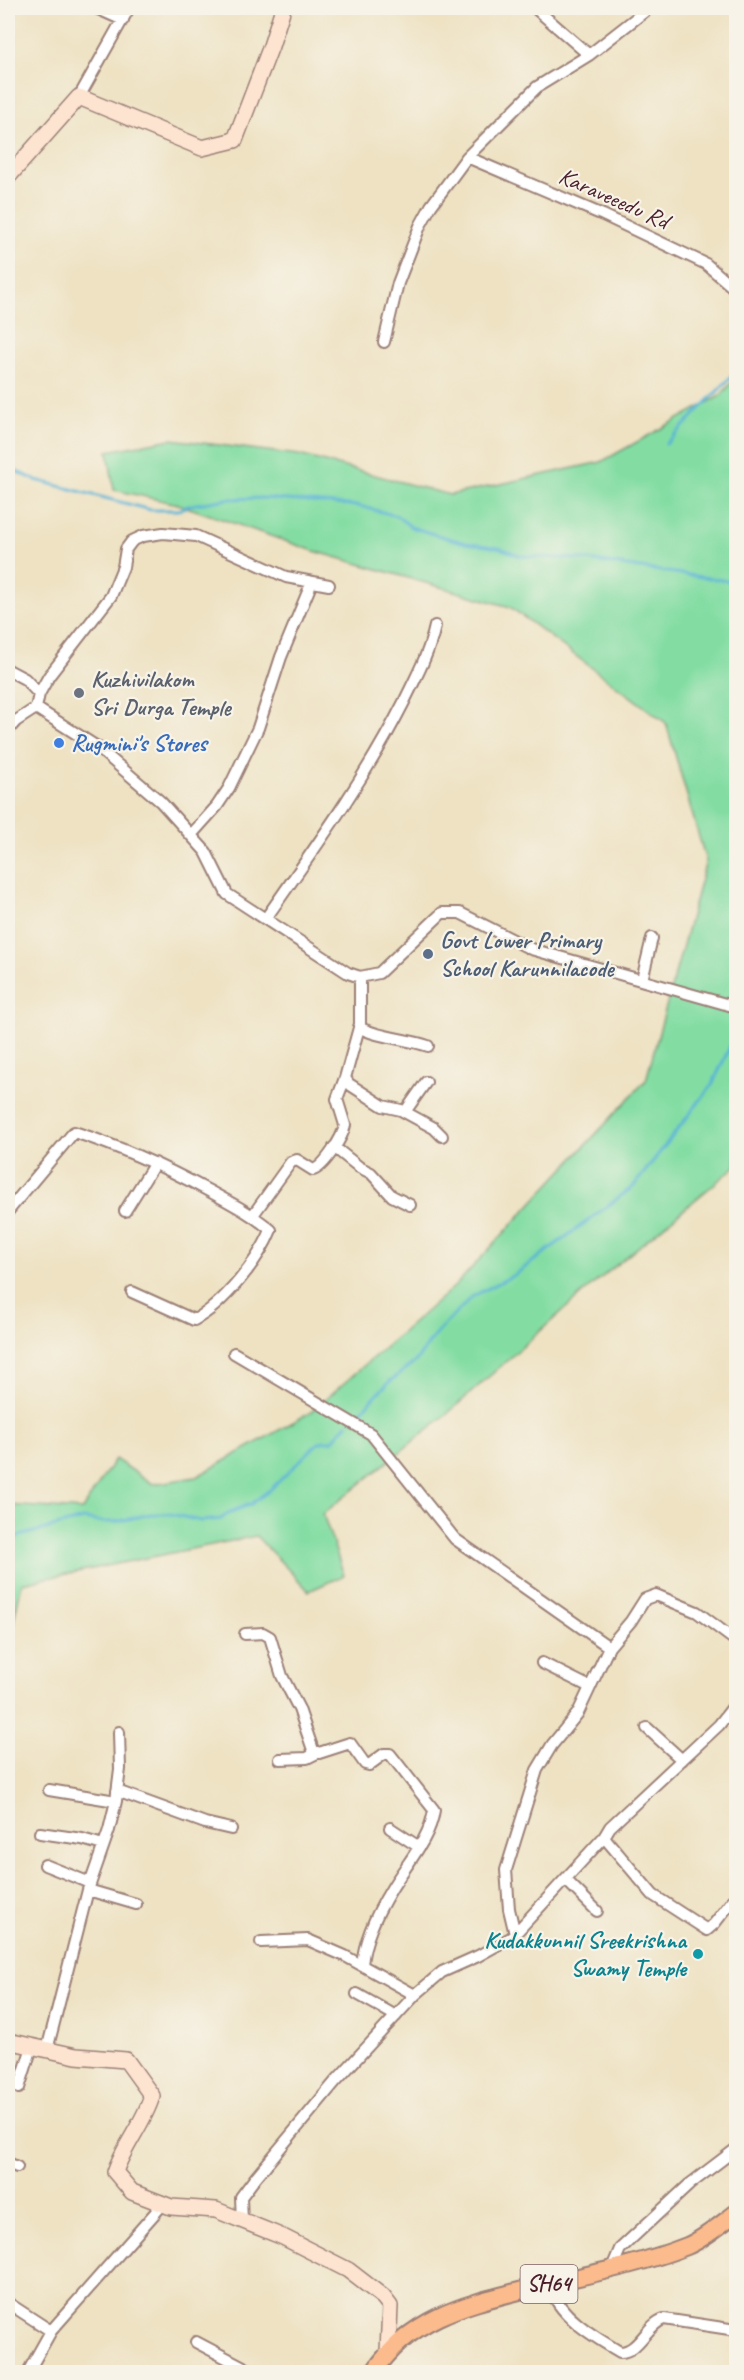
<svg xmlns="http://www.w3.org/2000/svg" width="744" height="2380" viewBox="0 0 744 2380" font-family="Caveat,sans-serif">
<rect width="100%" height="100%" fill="#f7f3e8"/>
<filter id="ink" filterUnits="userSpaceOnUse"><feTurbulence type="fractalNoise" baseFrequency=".0167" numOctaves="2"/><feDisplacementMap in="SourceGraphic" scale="12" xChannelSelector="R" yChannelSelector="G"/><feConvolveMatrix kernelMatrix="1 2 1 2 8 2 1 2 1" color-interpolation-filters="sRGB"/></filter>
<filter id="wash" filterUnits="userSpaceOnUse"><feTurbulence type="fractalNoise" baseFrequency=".008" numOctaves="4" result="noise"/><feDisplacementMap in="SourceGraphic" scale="24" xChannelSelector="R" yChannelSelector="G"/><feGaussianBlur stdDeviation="1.35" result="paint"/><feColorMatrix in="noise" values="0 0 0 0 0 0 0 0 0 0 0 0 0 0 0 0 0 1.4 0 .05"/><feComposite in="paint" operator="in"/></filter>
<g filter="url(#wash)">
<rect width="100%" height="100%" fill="#eee2c3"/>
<!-- green -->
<path fill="#83dda3" stroke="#667e67" stroke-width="1.5" d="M 736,378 L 736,1166 L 584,1292 L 447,1414 L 323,1514 L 344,1575 L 309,1591 L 256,1536 L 22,1583 L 8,1646 L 8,1505 L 82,1510 L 115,1459 L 153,1484 L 196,1477 L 311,1412 L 455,1286 L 646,1080 L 706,861 L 666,723 L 510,607 L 314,551 L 178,504 L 114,490 L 108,451 L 171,439 L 299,455 L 450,495 L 601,462 L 720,396 Z"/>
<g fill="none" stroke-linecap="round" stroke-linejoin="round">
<!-- stream -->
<path stroke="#56b3d4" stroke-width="3" d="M 666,444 L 736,372
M 8,468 L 36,480 L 151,510 L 179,510 L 190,505 L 228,499 L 263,498 L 359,506 L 386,513 L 397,516 L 411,527 L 437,535 L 466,543 L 500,548 L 521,556 L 580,559 L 736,582
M 352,1420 L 389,1382 L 415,1362 L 438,1331 L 473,1296 L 516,1274 L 633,1187 L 712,1085 L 736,1034
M 8,1539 L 83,1519 L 102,1522 L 115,1522 L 151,1514 L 171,1514 L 201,1521 L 221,1519 L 228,1513 L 251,1504 L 271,1489 L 317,1444 L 324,1441 L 332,1441 L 347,1424"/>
</g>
</g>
<g filter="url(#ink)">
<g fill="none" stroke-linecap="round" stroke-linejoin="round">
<defs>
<path id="minor" d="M 96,8 L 123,20
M 535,8 L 589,55
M 79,97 L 129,8
M 467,157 L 603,215 L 706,264 L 736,290
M 384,342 L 398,283 L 420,226 L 431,206 L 467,157 L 537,87 L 589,55 L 649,8
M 8,670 L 25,679 L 39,694
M 36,708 L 39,694 L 49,676 L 111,596 L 123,567 L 126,549 L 132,541 L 143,536 L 163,533 L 196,536 L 286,577 L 329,585
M 8,730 L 16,721 L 36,708 L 97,747 L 161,802 L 206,852 L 227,894 L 348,973 L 360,977 L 379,973 L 442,913 L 460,913 L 531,949 L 736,1007
M 191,835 L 217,806 L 229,788 L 258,728 L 281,657 L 312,582
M 266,918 C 315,848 365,779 404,702 C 416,677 429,654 435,626
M 360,977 L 360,1024 L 345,1078 L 349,1084 L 383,1106 L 401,1110 L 434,1128 L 442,1136
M 642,980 L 652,938
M 359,1027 C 375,1037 408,1039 428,1046
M 405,1112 L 426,1082
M 334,1147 L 359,1167 L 371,1173 L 392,1196 L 410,1205
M 8,1211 L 74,1132 C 122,1147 165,1167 209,1191 C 231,1203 252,1214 271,1230 C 259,1260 223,1305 194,1320 L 132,1292
M 125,1211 L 155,1163
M 253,1215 L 291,1162 L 297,1160 L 313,1170 C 324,1167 343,1137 345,1125 L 337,1099 L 345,1078
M 234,1353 L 371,1434 L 455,1539 L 609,1647
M 245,1634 L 263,1633 L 270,1637 L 282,1676 L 299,1709 L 313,1750 L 319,1753 L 350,1743 L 365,1764 L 369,1765 L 384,1754 L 390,1754 L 434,1810 C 430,1839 407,1863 392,1888 C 378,1911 364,1939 362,1965
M 542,1663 L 590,1687
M 647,1728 L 682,1760
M 280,1759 L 307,1758 L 317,1753
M 49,1790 L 116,1801
M 117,1791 L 205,1823 L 231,1829
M 390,1828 L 419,1847
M 40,1833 L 82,1839 L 103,1845
M 604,1837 L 653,1895 L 707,1930 L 714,1924 L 736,1896
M 45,1865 L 90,1883
M 566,1880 L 597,1911
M 88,1890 L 136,1904
M 515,1934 L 509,1909 L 506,1870 L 537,1770 L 552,1745 L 578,1713 L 609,1647 L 631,1621 L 645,1599 L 656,1595 L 697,1612 L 736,1641
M 261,1942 L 308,1940 L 345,1956 L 415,1995
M 357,1994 L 396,2016
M 47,2050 L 88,1890 L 109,1830 L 116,1801 L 120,1769 L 119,1732
M 19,2088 L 32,2047
M 8,2163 L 17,2167
M 242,2221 L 241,2197 L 256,2177 L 335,2082 L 415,1995 L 442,1972 L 478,1956 L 512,1937 L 604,1837 L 610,1827 L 719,1725 L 736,1703
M 612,2268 L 620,2249 L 690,2184 L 736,2149
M 549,2284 C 558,2316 593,2336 620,2352 C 639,2352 647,2324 664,2319 L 736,2330
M 8,2303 L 51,2331 L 28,2372
M 51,2331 L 163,2204
M 196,2342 L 253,2372"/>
<path id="secondary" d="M 8,177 L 79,97 L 202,148 L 235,140 L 271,46 L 283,8
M 8,2041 L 76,2056 L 126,2060 L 152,2096 C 144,2123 124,2145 115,2172 L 132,2192 L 171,2207 L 216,2210 L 283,2237 L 348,2270 L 383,2297 L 390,2306 L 388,2352"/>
<path id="primary" d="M 374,2372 C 412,2315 469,2304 531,2288 C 581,2276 639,2265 687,2246 C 704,2239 721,2224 736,2213"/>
</defs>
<!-- minor casing -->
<use href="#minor" stroke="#9c8077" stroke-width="14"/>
<!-- secondary casing -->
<use href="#secondary" stroke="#9c8077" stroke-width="18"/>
<!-- primary casing -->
<use href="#primary" stroke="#9c8077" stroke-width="20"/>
<!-- minor -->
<use href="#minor" stroke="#fff" stroke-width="10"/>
<!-- secondary -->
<use href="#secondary" stroke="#fde4d1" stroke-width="15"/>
<!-- primary -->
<use href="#primary" stroke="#fbbb8c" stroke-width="16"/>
</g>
</g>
<!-- markers -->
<circle fill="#6b7280" stroke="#f7f3e8" stroke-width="2" cx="79" cy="693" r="6"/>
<circle fill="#3f7fe0" stroke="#f7f3e8" stroke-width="2" cx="59" cy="743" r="6"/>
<circle fill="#5c6f8a" stroke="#f7f3e8" stroke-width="2" cx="428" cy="954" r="6"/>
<circle fill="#0f9aa8" stroke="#f7f3e8" stroke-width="2" cx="698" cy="1954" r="6"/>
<g text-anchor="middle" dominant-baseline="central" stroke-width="4.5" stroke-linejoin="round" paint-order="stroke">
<!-- shield labels -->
<rect fill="#f7f3e8" stroke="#7e5f64" stroke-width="1.5" x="520.5" y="2265" width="57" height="38" rx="4.5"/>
<g font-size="22" font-weight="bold" fill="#4a1f2b">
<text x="549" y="2284">SH64</text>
</g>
<!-- street labels -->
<g font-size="24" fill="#4a1f2b" stroke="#f7f3e8">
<text transform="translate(614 198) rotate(24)">Karaveeedu Rd</text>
</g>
<!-- worship labels -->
<g font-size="24" font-weight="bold" fill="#5b616d" stroke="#f7f3e8" text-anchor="start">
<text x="91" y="679">Kuzhivilakom<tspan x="91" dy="28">Sri Durga Temple</tspan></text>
</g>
<!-- shop labels -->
<g font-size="24" font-weight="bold" fill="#366cbe" stroke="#f7f3e8" text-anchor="start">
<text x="71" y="743">Rugmini's Stores</text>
</g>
<!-- service labels -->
<g font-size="24" font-weight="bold" fill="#4e5e75" stroke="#f7f3e8" text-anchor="start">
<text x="440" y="940">Govt Lower Primary<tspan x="440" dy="28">School Karunnilacode</tspan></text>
</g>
<!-- culture labels -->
<g font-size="24" font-weight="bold" fill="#0d838f" stroke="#f7f3e8" text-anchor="end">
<text x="686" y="1940">Kudakkunnil Sreekrishna<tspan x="686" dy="28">Swamy Temple</tspan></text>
</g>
</g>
<!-- margin -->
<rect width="744" height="2380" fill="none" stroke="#f7f3e8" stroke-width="30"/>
</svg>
